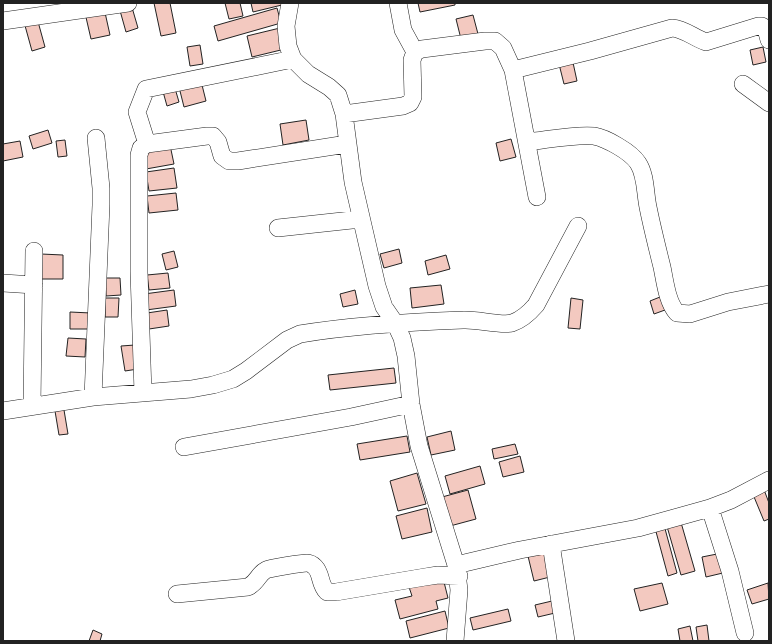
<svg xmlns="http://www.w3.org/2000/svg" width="772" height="644" viewBox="0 0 772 644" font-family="'Open Sans',sans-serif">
<rect width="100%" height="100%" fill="#fff"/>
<!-- building -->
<path fill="#f3c9c0" stroke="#222" d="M 154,3 L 170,3 L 176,33 L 161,36 Z
M 225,3 L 240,3 L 243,16 L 229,19 Z
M 251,3 L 286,3 L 286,4 L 253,12 Z
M 418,3 L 455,3 L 455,5 L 420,12 Z
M 131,4 L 138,28 L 126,32 L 119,7 Z
M 104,8 L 110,35 L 91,39 L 85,13 Z
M 277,8 L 281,23 L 218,41 L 214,26 Z
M 473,15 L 478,34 L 461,39 L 456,19 Z
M 37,18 L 45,47 L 32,51 L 24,22 Z
M 280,28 L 285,49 L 252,57 L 247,36 Z
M 200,45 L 203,64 L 190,66 L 187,47 Z
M 763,47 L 766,62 L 753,65 L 750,50 Z
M 572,58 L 577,81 L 564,84 L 558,60 Z
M 201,81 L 206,101 L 184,107 L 179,87 Z
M 174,85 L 179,102 L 167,106 L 162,88 Z
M 306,120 L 309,140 L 283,145 L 280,124 Z
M 48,130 L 52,143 L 33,149 L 29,136 Z
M 511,139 L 516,157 L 500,161 L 496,143 Z
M 65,140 L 67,156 L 58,157 L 56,141 Z
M 20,141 L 23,157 L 3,161 L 3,144 Z
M 170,145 L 174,164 L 146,169 L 143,150 Z
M 174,168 L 177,188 L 149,191 L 146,172 Z
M 176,193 L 178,210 L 149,213 L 147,196 Z
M 399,249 L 402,263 L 384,268 L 380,254 Z
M 174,251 L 178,267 L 166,270 L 162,254 Z
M 41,254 L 63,255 L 63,279 L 41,279 Z
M 446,255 L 450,269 L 428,275 L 425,261 Z
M 168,273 L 170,288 L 149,290 L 147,275 Z
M 105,278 L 120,278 L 121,295 L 106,296 Z
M 441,285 L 444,304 L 412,308 L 410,288 Z
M 174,290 L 176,306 L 146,310 L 144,294 Z
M 355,290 L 358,304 L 343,307 L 340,294 Z
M 660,297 L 665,310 L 654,314 L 650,301 Z
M 105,298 L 119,298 L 118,317 L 105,317 Z
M 571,298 L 583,300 L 580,329 L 568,328 Z
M 167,310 L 169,326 L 149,329 L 147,313 Z
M 70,312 L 91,313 L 91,329 L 70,329 Z
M 68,338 L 86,339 L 85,357 L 66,356 Z
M 135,345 L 138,369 L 125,371 L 121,346 Z
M 394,368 L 396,383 L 330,390 L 328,375 Z
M 64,410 L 68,434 L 59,435 L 55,411 Z
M 451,431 L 455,450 L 431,455 L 427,437 Z
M 407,436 L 410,452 L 360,460 L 357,444 Z
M 515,444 L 518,454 L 494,459 L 492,449 Z
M 520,456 L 524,472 L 503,477 L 499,462 Z
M 480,466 L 485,484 L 450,494 L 445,476 Z
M 417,473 L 426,504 L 398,511 L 390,481 Z
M 763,487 L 769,503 L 769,519 L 764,521 L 752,492 Z
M 468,490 L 476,519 L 450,526 L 442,497 Z
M 427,508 L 432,532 L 402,539 L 396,516 Z
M 680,519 L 695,571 L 681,575 L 666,523 Z
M 664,525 L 677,573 L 668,576 L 655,528 Z
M 547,547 L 554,576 L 534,581 L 527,552 Z
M 722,553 L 727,572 L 706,577 L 702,557 Z
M 443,578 L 448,598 L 436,601 L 438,609 L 400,619 L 395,600 L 412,596 L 409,587 Z
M 662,583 L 668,604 L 640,611 L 634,589 Z
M 768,583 L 769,599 L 752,604 L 747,590 Z
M 552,601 L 555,613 L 538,617 L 535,605 Z
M 508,609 L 511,621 L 473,630 L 470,618 Z
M 445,611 L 449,628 L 410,638 L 406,621 Z
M 707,625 L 709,641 L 698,641 L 696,627 Z
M 690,626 L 693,641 L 680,641 L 678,629 Z
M 93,630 L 102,634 L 100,641 L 89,641 Z"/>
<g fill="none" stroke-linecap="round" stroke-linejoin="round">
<defs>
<path id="minor" d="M 290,3 L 286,26 L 288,46 L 293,59 L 308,74 L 329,87 L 338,95 L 344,114 L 353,182 L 377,286 L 384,307 L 395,323 L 402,338 L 406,356 L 411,404 L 419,446 L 456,565 L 459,590 L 455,641
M 398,3 L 403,30 L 415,52
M 3,21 L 128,3
M 513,70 L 590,51 L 672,28 C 685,29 694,38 706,42 L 758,26 L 762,26 L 766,29 L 769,40
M 743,84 L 769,103
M 344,114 L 403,106 L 410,103 L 413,97 L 412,60 L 415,52 L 422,49 L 485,41 L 495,41 L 503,48 L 513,70 L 537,197
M 527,142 C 547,140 575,134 594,136 C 606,138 631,152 638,163 C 646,175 645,193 648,207 C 652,227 657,247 662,267 C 665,281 667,302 677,313 L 690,314 L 728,302 L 769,294
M 147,144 L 137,112 L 146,89 L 293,59
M 278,228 L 361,219
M 3,283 L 34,285
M 143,393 L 139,272 L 139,155 L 141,148 L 147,144 L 207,136 L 213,136 L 218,142 L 222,156 L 229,161 L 238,161 L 347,144
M 93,397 L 101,205 L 101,188 L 96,138
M 32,406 L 34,251
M 3,411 L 93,397 L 191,389 L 213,385 L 233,379 L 246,371 L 287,340 L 300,334 C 354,325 409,322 463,320 C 477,319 501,326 512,323 C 521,320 530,312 536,305 L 578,226
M 184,447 L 351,417 L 411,404
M 710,508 L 730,571 L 745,633
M 551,544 L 566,641
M 456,565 L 520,550 L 638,528 L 710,508 L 731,500 L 769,480
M 177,594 L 248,587 C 258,582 258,574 266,570 C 270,568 302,563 307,563 C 310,563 313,565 315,567 C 322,574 319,584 327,592 L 336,592 L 425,577 L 438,575 L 459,576"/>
</defs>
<!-- minor casing -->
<use href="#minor" stroke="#222" stroke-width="18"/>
<!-- minor -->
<use href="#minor" stroke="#fff" stroke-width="17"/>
</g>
<!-- border -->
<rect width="772" height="644" fill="none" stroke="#222222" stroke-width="8"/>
</svg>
